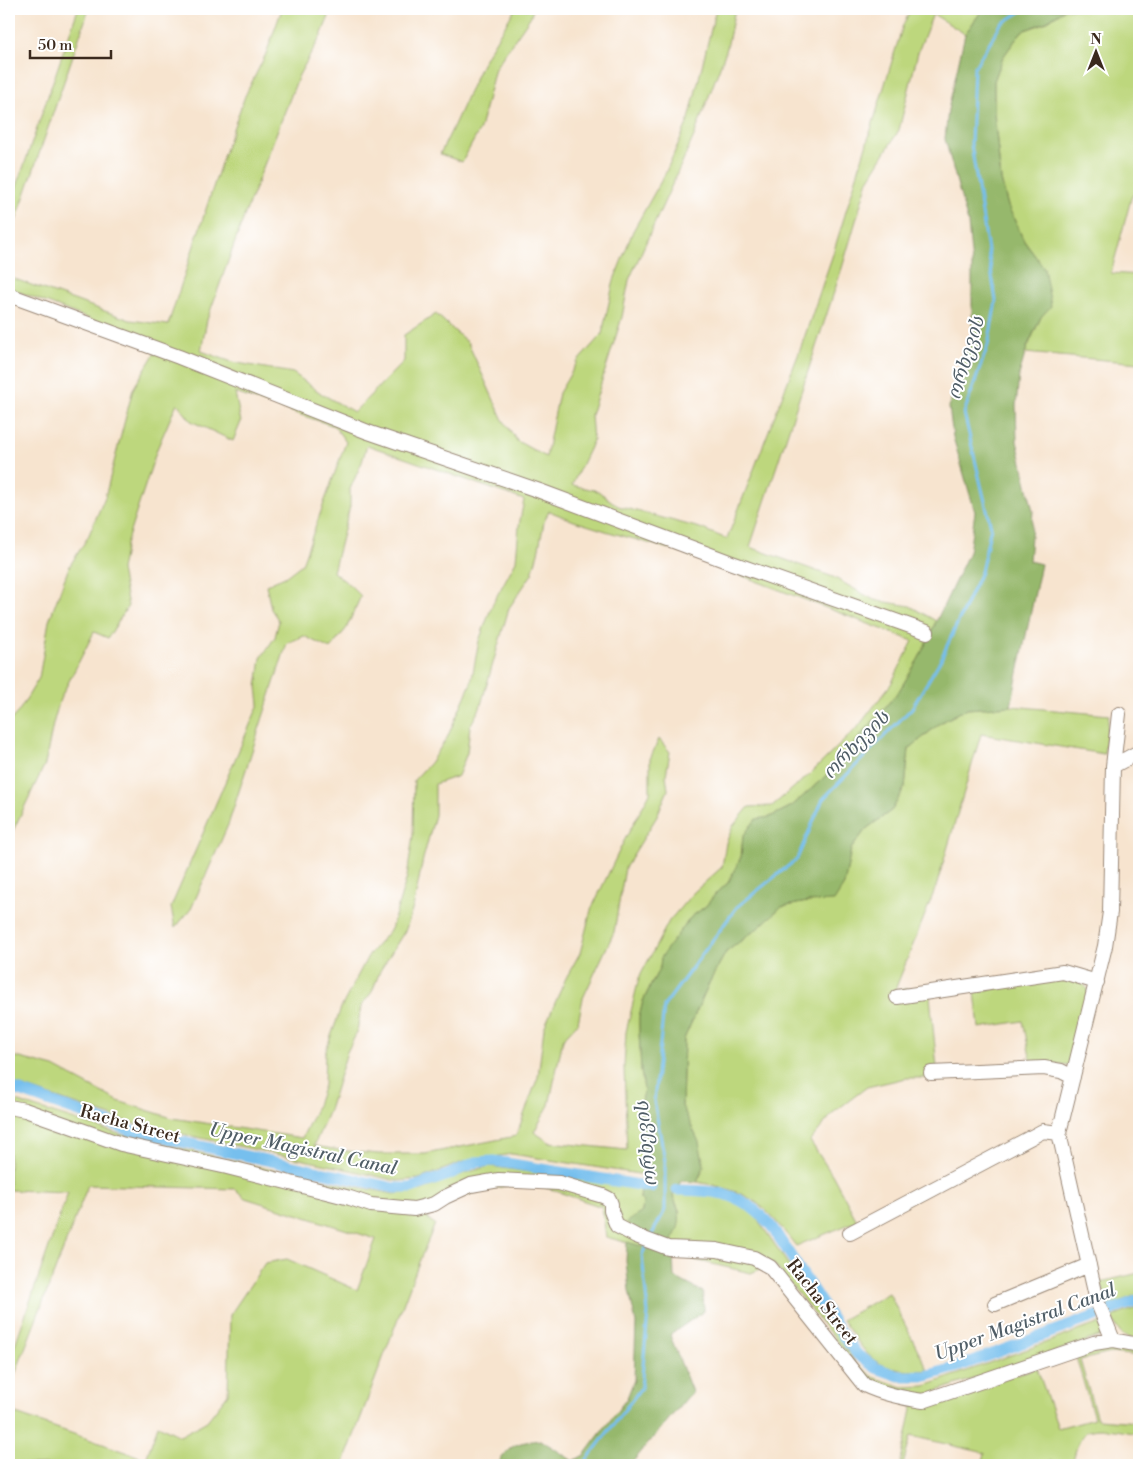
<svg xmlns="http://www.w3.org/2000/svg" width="1148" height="1474" viewBox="0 0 1148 1474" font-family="'Libre Bodoni','Noto Serif Georgian',serif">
<rect width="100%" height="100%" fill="#fff"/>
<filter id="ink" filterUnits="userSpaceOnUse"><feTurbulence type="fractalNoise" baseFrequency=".02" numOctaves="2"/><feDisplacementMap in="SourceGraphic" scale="10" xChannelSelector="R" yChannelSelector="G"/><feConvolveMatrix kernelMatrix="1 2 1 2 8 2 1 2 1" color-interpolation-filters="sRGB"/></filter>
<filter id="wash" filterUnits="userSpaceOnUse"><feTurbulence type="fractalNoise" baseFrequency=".0096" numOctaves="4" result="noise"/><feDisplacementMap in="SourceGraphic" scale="20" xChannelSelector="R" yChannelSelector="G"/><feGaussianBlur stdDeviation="1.12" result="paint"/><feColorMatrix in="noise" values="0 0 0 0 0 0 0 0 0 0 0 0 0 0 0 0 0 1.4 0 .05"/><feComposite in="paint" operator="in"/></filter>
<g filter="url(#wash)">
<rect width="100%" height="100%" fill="#f7e4cf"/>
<!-- green -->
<path fill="#bdd77d" stroke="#7c804e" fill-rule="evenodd" d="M 78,9 L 89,9 L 9,241 L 9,209 Z
M 282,9 L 332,9 L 321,36 L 299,75 L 245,214 L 207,320 L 201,351 L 232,362 L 293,373 L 322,394 L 354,412 L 404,361 L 404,335 L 436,314 L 468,343 L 502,418 L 517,441 L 546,457 L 559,393 L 578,361 L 602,334 L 614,280 L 633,231 L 665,174 L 689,119 L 716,9 L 735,9 L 727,48 L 694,136 L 629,280 L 622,317 L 591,415 L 593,441 L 572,485 L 598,491 L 618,506 L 700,528 L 727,539 L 800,350 L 832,257 L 903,25 L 911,9 L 983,9 L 965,34 L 933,14 L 918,52 L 899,130 L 868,180 L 842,268 L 750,547 L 833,577 L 874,600 L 910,606 L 936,621 L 919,658 L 899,691 L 829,773 L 792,806 L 770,817 L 743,836 L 741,857 L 728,883 L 717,892 L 706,906 L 691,917 L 661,958 L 660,967 L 643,1001 L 639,1018 L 639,1031 L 641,1070 L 644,1090 L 640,1114 L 645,1157 L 645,1175 L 512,1154 L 463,1162 L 419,1179 L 397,1181 L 337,1167 L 135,1124 L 9,1082 L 9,1055 L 54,1067 L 118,1101 L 172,1118 L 302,1138 L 315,1111 L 324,1085 L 325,1053 L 341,1008 L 368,956 L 391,929 L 407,877 L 413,835 L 414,780 L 430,763 L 447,738 L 471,683 L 479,641 L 493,603 L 516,561 L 519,526 L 524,500 L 367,445 L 362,462 L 350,489 L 350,506 L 333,572 L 351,586 L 361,596 L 346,629 L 330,649 L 304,636 L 287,643 L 228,825 L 191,909 L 175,928 L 171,907 L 259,704 L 257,687 L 261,658 L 275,637 L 279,621 L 271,609 L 266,585 L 285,577 L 302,564 L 346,442 L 334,426 L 235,393 L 241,422 L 233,441 L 191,421 L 177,403 L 157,449 L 126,544 L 121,570 L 128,606 L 108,638 L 94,632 L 60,699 L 53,724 L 45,764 L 9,839 L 9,722 L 19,711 L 39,678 L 49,621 L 69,567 L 88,537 L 105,497 L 133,389 L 159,346 L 9,288 L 9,277 L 130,320 L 168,325 L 226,148 L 245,96 L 266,54 ZM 549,511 L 574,521 L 609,532 L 680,552 L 913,641 L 891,684 L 858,727 L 810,774 L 772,806 L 749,807 L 733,826 L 726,843 L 722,867 L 693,893 L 669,921 L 639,978 L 626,1032 L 624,1067 L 627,1150 L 549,1142 L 534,1132 L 549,1105 L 563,1039 L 578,1023 L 583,998 L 614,932 L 625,868 L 656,818 L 668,790 L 666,775 L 670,752 L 659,739 L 650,759 L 650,793 L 623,843 L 591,910 L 580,953 L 566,978 L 544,1028 L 538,1077 L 516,1136 L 425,1154 L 379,1154 L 346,1151 L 314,1146 L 329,1110 L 347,1052 L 357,1032 L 361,1006 L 372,992 L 380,971 L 406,929 L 414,904 L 423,859 L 435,815 L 435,784 L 458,776 L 467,753 L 470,726 L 480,708 L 509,608 L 532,574 L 538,553 L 544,522 Z
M 515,9 L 533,9 L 531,16 L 495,68 L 480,129 L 462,162 L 440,154 C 455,125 467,95 481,66 C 491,46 504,28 515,9 Z
M 1065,9 L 1139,9 L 1139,194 L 1132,195 L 1111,273 L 1139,275 L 1139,363 L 1025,353 L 1041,317 L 1044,268 L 1024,241 L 1008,206 L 1001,180 L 994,113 L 994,81 L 1003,57 L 1022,31 L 1045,23 Z
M 1011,706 L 1109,715 L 1104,754 L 981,734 L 936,887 L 895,990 L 931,987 L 930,996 L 938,1078 L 906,1078 L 867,1087 L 834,1112 L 810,1141 L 833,1176 L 857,1221 L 796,1246 C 762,1203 753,1192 697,1182 L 702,1172 L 682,1106 L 684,1039 L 710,981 L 726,952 L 758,928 L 781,907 L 807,902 L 834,900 L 844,885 L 851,849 L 866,829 L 892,810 L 905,787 L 909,749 L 940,723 L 966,709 Z
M 1063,977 C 1071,979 1083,980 1087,989 C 1092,1001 1075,1050 1071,1065 L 1031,1062 L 1023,1021 L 979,1028 L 975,992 Z
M 9,1099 L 119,1134 L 272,1170 L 394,1194 L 422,1190 L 465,1173 L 489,1166 L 641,1189 L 640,1199 L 643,1202 L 642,1213 L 628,1222 L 680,1212 L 673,1196 L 675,1194 L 712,1195 L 736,1201 L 754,1214 L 856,1364 L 875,1378 L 903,1387 L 925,1386 L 1100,1323 L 1104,1335 L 922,1396 L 873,1386 L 773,1263 L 751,1273 L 673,1255 L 606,1237 L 602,1207 L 544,1187 L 510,1185 L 465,1195 L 425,1213 L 429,1220 L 435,1224 L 419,1262 L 343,1465 L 9,1465 L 9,1362 L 68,1192 L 9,1190 ZM 88,1185 L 235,1189 L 245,1198 L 376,1239 L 357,1290 L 287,1259 L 265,1263 L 230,1315 L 228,1394 L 207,1421 L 180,1436 L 158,1425 L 146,1459 L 16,1414 L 9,1390 Z
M 1139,1273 L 1139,1294 L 1108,1306 L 1101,1282 Z
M 889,1293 L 928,1370 C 910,1372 890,1371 874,1360 C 865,1354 849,1329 842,1320 Z
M 1139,1307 L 1139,1340 C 1121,1337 1119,1334 1112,1317 Z
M 1109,1348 L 1139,1352 L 1139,1356 L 1111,1353 L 1080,1360 L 1097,1419 L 1139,1422 L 1139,1434 C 1126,1432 1093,1424 1084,1434 C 1077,1441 1075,1454 1072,1464 L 1075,1465 L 1062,1465 L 1052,1461 L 1023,1465 L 982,1465 L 985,1453 L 911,1436 L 903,1465 L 900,1465 L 913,1405 L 1037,1368 L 1058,1428 L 1094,1418 L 1076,1357 Z"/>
<!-- forest -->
<path fill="#96b86c" stroke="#687145" d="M 983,9 L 1065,9 L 1044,23 L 1022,31 L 1003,57 L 994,81 L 994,113 L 1001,180 L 1008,206 L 1024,241 L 1044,268 L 1051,306 L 1041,317 L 1027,347 L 1019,375 L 1016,406 L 1017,441 L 1033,511 L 1029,561 L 1041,564 L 1011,706 L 966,709 L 940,723 L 909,749 L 905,787 L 892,810 L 866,829 L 851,849 L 844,885 L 834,901 L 807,902 L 781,907 L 758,928 L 726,952 L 710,981 L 684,1039 L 682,1106 L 699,1142 L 704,1166 L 697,1182 L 681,1181 L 673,1196 C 682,1217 682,1224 670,1244 L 633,1230 L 627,1222 L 642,1212 L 643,1202 L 640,1199 L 641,1189 L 653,1189 L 654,1179 L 645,1175 L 645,1157 L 640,1114 L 644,1090 L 641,1070 L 639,1031 L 639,1018 L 643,1001 L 660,967 L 661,958 L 668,947 L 691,917 L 706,906 L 717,892 L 728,883 L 741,857 L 743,836 L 756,819 L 770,817 L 792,806 L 829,773 L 899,691 L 919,658 L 969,552 L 975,512 L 953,437 L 949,407 L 960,363 L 972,335 L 972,264 L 968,223 L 945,139 L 948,110 L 965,34 Z
M 627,1242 L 673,1255 L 674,1277 L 703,1292 L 704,1311 L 670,1335 L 692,1392 L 630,1465 L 497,1465 C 512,1443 515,1443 541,1440 L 573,1461 L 584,1455 L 627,1398 L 634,1380 L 636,1323 L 629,1291 L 626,1261 Z"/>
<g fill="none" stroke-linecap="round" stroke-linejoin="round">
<!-- stream -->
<path stroke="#76bfee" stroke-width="3" d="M 651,1236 L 665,1210 L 665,1161 L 654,1101 L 664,1006 L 737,907 L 797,859 L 823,799 L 912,708 L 940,661 L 981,572 L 991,527 L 964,413 L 988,345 L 996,301 L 971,144 L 974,68 L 1001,24 L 1025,9
M 583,1465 L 641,1388 L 648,1313 L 642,1255 L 647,1244"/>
<!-- canal -->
<path stroke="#76bfee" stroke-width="11" d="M 9,1087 L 132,1131 L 394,1188 L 411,1188 L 448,1175 L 476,1162 L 494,1161 L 651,1187
M 677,1190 C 720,1191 742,1192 772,1227 L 843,1336 L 858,1355 L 876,1368 L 899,1376 L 926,1376 L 954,1368 L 1139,1300"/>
</g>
</g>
<g filter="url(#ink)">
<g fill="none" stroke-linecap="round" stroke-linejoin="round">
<defs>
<path id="minor" d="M 9,295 L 179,357 L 368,432 L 540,491 L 732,563 L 927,632
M 1113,766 L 1139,752
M 897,997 L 1063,972 L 1097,982
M 931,1073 L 1044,1068 L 1061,1071 L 1073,1077
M 9,1107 L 25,1110 L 121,1144 L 227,1167 L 350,1198 L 371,1205 L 414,1209 L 434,1204 L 445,1197 L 471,1185 L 499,1180 L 559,1183 L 603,1196 L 609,1199 L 611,1204 L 611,1211 L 617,1226 L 636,1236 L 668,1248 L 717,1250 L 754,1258 L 770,1267 L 864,1385 C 883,1394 902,1398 923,1401 L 1094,1343 L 1113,1340 L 1139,1345
M 850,1233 L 1043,1131 L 1059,1133
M 995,1304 L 1089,1265
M 1113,1340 L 1097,1301 L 1059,1133 L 1105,946 L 1110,912 L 1113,766 L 1119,714"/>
</defs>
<!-- minor casing -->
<use href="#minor" stroke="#998776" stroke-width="16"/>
<!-- minor -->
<use href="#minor" stroke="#fff" stroke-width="14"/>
</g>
</g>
<g text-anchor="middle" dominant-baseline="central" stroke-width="4" stroke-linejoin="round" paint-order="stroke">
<!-- street labels -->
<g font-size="18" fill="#3b2a1e" stroke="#fff">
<text transform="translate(130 1124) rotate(15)">Racha Street</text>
<text transform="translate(822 1302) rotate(52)">Racha Street</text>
</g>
<!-- water labels -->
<g font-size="19" font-style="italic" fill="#505e67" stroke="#fff">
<text transform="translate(966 358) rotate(-73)">ორხევის</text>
<text transform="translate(856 745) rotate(-46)">ორხევის</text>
<text transform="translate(646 1144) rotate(-96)">ორხევის</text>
<text transform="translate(303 1149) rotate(12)">Upper Magistral Canal</text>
<text transform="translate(1025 1322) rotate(-20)">Upper Magistral Canal</text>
</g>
</g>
<!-- margin -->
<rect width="1148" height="1474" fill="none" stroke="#fff" stroke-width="30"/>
<!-- north arrow -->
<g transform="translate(1096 52)" stroke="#ffffff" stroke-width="4" paint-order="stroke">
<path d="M0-4L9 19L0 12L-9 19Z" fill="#3b2a1e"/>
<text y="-8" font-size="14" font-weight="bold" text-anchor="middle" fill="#3b2a1e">N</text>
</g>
<!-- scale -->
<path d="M30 50v8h81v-8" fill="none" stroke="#3b2a1e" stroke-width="2.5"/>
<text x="38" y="50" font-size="15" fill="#3b2a1e" stroke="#ffffff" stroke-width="4" paint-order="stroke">50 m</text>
</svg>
